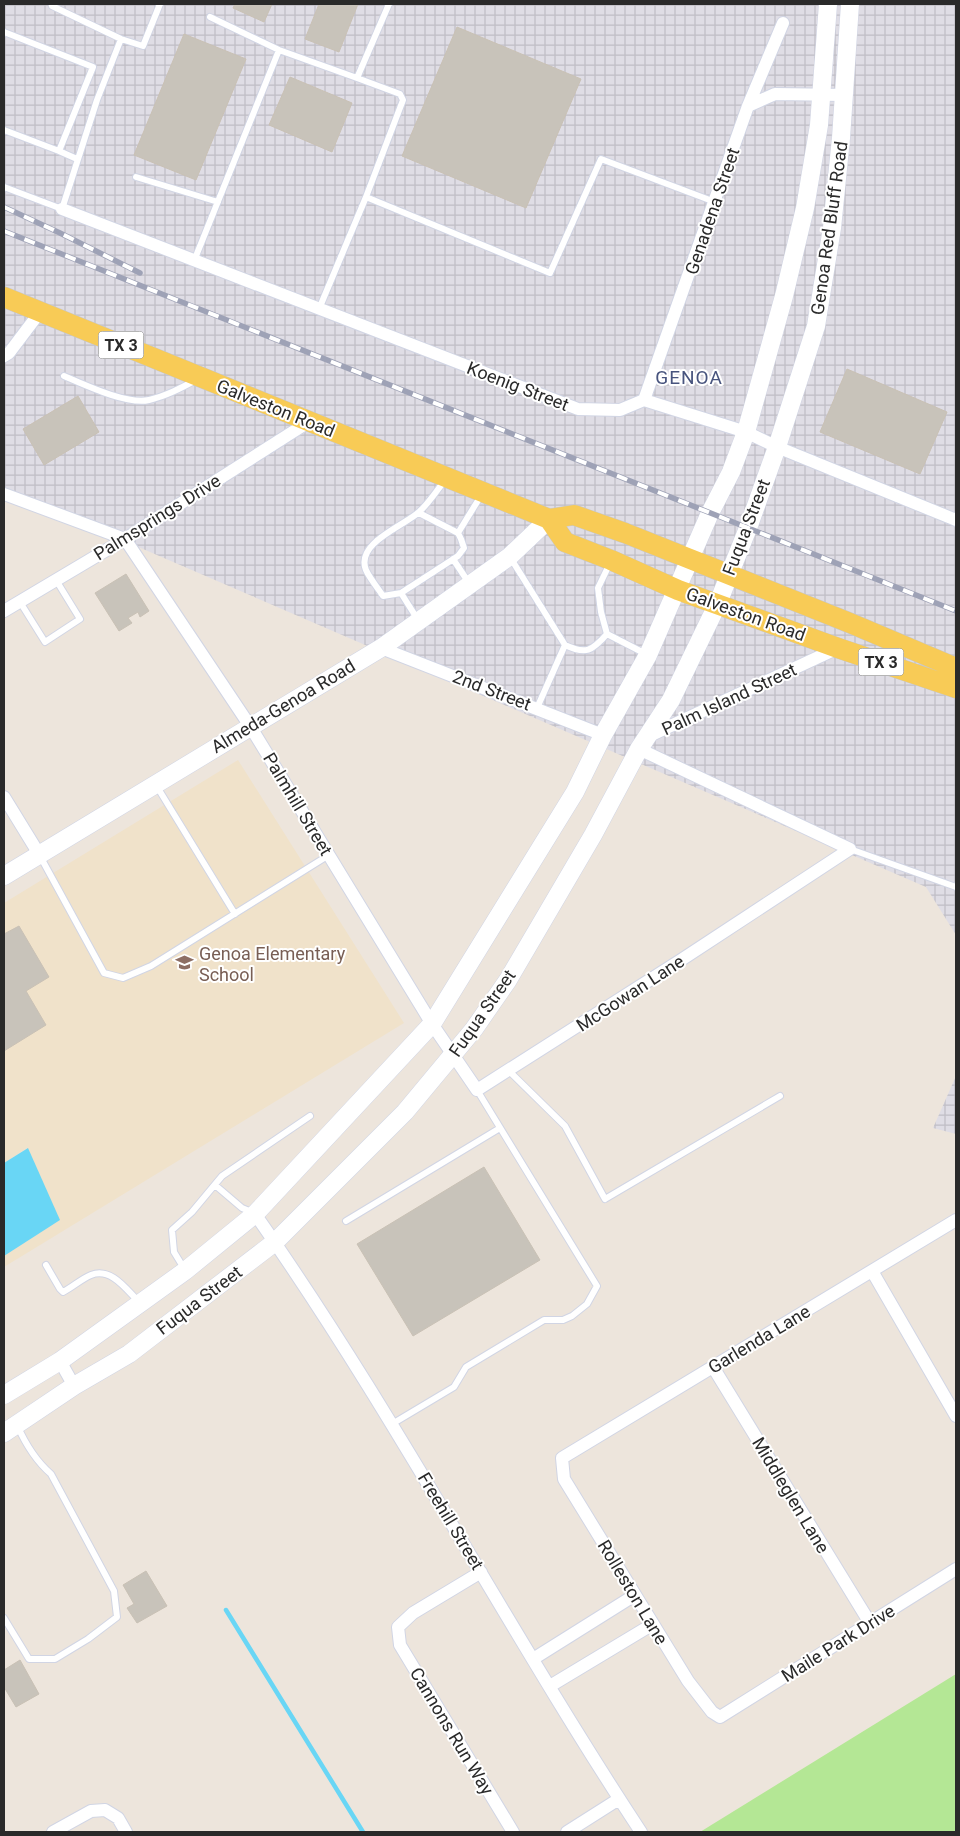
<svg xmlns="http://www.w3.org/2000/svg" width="960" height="1836" viewBox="0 0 960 1836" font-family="Roboto,sans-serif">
<defs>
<pattern id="industrial-grid" width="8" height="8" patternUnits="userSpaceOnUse" patternTransform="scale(1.25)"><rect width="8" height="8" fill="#dfdde5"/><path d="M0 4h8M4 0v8" fill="none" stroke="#c0bec5"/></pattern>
</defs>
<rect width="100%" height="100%" fill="#ede5dc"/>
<!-- industrial -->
<path fill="url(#industrial-grid)" d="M 4,4 L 956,4 L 956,935 L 926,887 L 4,489 Z
M 956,1076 L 956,1134 L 933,1128 Z"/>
<!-- education -->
<path fill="#f0e2ca" d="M 238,760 L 404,1023 L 4,1267 L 4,1256 L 59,1220 L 27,1148 L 4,1163 L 4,903 Z"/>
<!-- park -->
<path fill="#b4e795" d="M 956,1674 L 956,1832 L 700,1832 Z"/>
<!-- water -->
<path fill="#69d6f5" d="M 28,1148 L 60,1220 L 4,1256 L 4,1163 Z"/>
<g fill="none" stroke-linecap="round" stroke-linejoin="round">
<!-- stream -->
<path stroke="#69d6f5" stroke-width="4.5" d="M 226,1610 L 363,1832"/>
</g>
<!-- building -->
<path fill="#c8c3ba" stroke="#c9c1b5" d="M 235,4 L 272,4 L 264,22 L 233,8 Z
M 319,4 L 358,4 L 339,52 L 305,39 Z
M 457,27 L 581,79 L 526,208 L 402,156 Z
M 184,34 L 246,59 L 196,180 L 134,155 Z
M 290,77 L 352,103 L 332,152 L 269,125 Z
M 847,369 L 947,412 L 920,474 L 820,432 Z
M 78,396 L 99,432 L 44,465 L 23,429 Z
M 126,574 L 149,611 L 140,617 L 138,612 L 128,618 L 132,623 L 119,631 L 95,593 Z
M 19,926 L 49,977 L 26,991 L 46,1025 L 4,1051 L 4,934 Z
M 484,1167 L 540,1260 L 413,1336 L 357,1244 Z
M 146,1571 L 167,1606 L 137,1623 L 127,1608 L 134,1604 L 123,1585 Z
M 20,1660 L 39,1694 L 16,1707 L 4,1687 L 4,1670 Z"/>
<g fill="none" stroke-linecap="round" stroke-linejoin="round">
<defs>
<path id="lane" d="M 53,4 L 52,6 L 121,39 L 143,46 L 160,4
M 210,17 L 279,50 L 357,78 L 389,4
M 4,32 L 93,67 L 59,151 L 4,130
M 357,78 L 400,94 L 403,100 L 366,197
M 59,151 L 77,159
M 136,177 L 218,202
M 4,187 L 62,209 L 97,100 L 121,39
M 194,261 L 279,50
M 319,309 L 366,197 L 550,273 L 601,159 L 715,202
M 64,376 C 85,385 127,405 149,400 C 166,396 181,388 196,380
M 458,533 L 482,494
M 510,557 L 565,645 C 586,655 592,651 607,634 L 601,612 L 598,588 L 611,561
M 453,559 L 469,583
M 401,593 L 458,556 L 464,548 L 461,539 L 458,533 L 419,513
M 20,602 L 45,642 L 80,619 L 56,580
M 418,620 L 401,593 L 383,596 C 378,588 370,579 366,570 C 355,543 404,526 419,512 C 429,503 437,490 446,479
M 607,634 L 646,654
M 537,708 L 565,645
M 156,785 L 235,914
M 850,849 L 956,887
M 40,856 L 104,973 L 123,978 L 151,966 L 329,855
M 508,1070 L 565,1126 L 605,1199 L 780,1096
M 215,1185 L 242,1208 L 254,1213
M 346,1221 L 500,1128
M 46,1265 L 60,1289 L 63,1292 C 73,1287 81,1279 91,1275 C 111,1267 126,1289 139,1302
M 185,1270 L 174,1252 L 172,1230 L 192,1212 L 222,1176 L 310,1116
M 392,1424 L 454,1387 L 466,1367 L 544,1320 L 563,1320 L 572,1316 L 587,1304 L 597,1286 L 477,1090
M 4,1618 L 29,1659 L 55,1659 L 88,1639 L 117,1617 L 114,1591 L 51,1474 C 36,1461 25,1443 17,1425"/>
<path id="street" d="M 748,106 L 775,94 L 844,95
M 62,209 L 578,409 L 620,410 L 644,400 L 746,432 L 777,447 L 956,520
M 4,356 L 9,353 L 40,312
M 644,400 L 748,106 L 783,23
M 4,494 L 125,539
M 125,539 L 250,726 L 432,1024 L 477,1090 L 681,960 L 850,849
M 4,611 L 125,539 L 310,421
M 381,648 L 603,735
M 647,737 L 838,648
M 639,749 L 850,849
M 4,797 L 39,854
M 255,1214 C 395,1413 507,1629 641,1832
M 956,1220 L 562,1458 L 564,1479 L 688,1681 L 712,1712 L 720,1717 L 956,1569
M 872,1271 L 956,1416
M 60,1361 L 74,1386
M 713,1367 L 870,1623
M 481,1572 L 413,1613 L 398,1627 L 400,1645 L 513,1832
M 533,1659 L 635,1595
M 550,1686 L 653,1624
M 53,1832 L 91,1811 L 105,1810 L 118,1818 L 126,1832
M 567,1832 L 619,1799"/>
<path id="secondary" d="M 4,876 L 381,648 L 510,556 L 549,519
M 4,1395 L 60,1361 L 185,1271 L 255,1214 L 432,1024 L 575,792 L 603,735 L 648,655 L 710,513 L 731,472 L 746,432 L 784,296 L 805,208 L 819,125 L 828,4
M 4,1433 L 74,1386 L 129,1354 L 275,1242 L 405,1112 L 474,1029 L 508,980 L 593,835 L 639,749 L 671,700 L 718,603 L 748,528 L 777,447 L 816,326 L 832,228 L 841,138 L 850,4"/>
<path id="primary" d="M 4,297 L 549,519 L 574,515 L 625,533 L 850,623 L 956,668
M 549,519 L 565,542 L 611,560 L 678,590 L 838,648 L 956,688"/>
</defs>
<!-- lane casing -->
<use href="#lane" stroke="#d1d5e4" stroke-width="8"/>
<!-- street casing -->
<use href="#street" stroke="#d1d5e4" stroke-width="14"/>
<!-- secondary casing -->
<use href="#secondary" stroke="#d1d5e4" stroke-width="19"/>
<!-- primary casing -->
<use href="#primary" stroke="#c8c8c8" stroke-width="21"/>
<!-- lane -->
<use href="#lane" stroke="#fff" stroke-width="6"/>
<!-- street -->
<use href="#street" stroke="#fff" stroke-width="12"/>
<!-- secondary -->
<use href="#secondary" stroke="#fff" stroke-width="18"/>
<!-- primary -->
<use href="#primary" stroke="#f8cb56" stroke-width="20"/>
<defs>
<path id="rail" d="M 4,207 L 60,233 L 140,273
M 4,231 L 956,611"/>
</defs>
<!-- rail casing -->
<use href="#rail" stroke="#9ea2b6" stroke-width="5.5"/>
<!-- rail -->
<use href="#rail" stroke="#fff" stroke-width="4" stroke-dasharray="11" stroke-linecap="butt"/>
</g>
<!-- icons -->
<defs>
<symbol id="school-bare" viewBox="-9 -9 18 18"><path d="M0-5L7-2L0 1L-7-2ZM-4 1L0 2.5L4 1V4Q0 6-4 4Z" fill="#8d6e63" stroke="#fff" stroke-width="2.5" paint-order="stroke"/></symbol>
</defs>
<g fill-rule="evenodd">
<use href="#school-bare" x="172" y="950" width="25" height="25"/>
</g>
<g text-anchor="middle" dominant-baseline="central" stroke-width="4" stroke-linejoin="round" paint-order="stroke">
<!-- shield labels -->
<g fill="#fff" stroke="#6a6a6a" stroke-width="1">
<rect x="98.5" y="331.5" width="45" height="27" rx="4"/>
<rect x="858.5" y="648.5" width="45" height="27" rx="4"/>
</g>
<g font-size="16" font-weight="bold" fill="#2a2a2a">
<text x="121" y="345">TX 3</text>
<text x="881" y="662">TX 3</text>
</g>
<!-- street labels -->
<g font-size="18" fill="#2a2a2a" stroke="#fff">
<text transform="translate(712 211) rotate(-71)">Genadena Street</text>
<text transform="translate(829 228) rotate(-82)">Genoa Red Bluff Road</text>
<text transform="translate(518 386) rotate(21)">Koenig Street</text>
<text transform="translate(276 408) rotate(22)">Galveston Road</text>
<text transform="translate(157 517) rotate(-32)">Palmsprings Drive</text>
<text transform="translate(746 527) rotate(-69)">Fuqua Street</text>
<text transform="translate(746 614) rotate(20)">Galveston Road</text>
<text transform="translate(492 690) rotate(21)">2nd Street</text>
<text transform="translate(729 699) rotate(-25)">Palm Island Street</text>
<text transform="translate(283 706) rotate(-31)">Almeda-Genoa Road</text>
<text transform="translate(298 804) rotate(59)">Palmhill Street</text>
<text transform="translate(630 993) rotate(-33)">McGowan Lane</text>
<text transform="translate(482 1013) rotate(-55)">Fuqua Street</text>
<text transform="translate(199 1300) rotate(-37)">Fuqua Street</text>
<text transform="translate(759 1339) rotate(-31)">Garlenda Lane</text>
<text transform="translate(791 1495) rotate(59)">Middleglen Lane</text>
<text transform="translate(451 1521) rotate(59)">Freehill Street</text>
<text transform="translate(633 1592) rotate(59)">Rolleston Lane</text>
<text transform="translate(838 1643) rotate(-32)">Maile Park Drive</text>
<text transform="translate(452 1731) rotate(59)">Cannons Run Way</text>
</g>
<!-- education labels -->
<g font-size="18" fill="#785e54" stroke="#fff" text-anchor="start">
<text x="199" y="953">Genoa Elementary<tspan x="199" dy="21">School</tspan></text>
</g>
<!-- neighbourhood labels -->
<g font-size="19" letter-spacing="1" fill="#48547e" stroke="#fff">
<text x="689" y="377">GENOA</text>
</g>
</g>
<!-- border -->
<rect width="960" height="1836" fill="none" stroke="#2a2a2a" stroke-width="10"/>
</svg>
